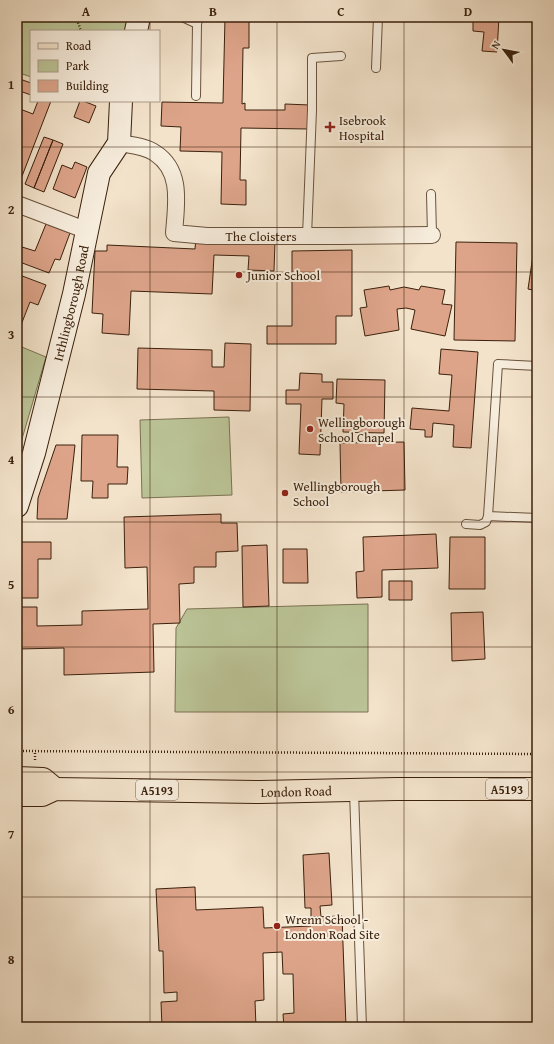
<svg xmlns="http://www.w3.org/2000/svg" width="554" height="1044" viewBox="0 0 554 1044" font-family="'Gentium Book Plus',serif">
<rect width="100%" height="100%" fill="#f3e3cb"/>
<filter id="stains"><feTurbulence type="fractalNoise" baseFrequency=".005" numOctaves="4"/><feColorMatrix values="0 0 0 0 .2 0 0 0 0 .09 0 0 0 0 .02 0 0 0 .5 -.17"/></filter>
<radialGradient id="worn" r=".72"><stop offset=".6" stop-color="#630" stop-opacity="0"/><stop offset="1" stop-color="#630" stop-opacity=".3"/></radialGradient>
<!-- green -->
<path fill="#bbc497" stroke="#7b7252" d="M 17,17 L 134,17 L 129,31 L 31,31 L 31,77 L 17,72 Z
M 17,345 L 46,357 L 17,456 Z
M 229,417 L 232,495 L 142,498 L 140,420 Z
M 368,604 L 368,712 L 175,712 L 176,628 L 187,609 Z"/>
<!-- building -->
<path fill="#dda48a" stroke="#3b210c" d="M 225,17 L 249,17 L 249,48 L 243,48 L 242,104 L 245,103 L 245,110 L 285,110 L 285,104 L 310,105 L 309,129 L 241,128 L 240,180 L 246,180 L 246,205 L 221,204 L 222,152 L 180,151 L 181,127 L 161,126 L 162,102 L 223,103 Z
M 484,17 L 499,17 L 497,52 L 482,51 L 484,32 L 473,31 L 473,20 L 484,21 Z
M 17,78 L 31,83 L 31,95 L 17,90 Z
M 38,101 L 51,101 L 19,184 L 17,183 L 17,118 L 20,109 L 33,114 Z
M 80,101 L 83,101 L 96,106 L 89,123 L 74,117 Z
M 44,137 L 53,140 L 34,188 L 25,184 Z
M 53,140 L 63,144 L 44,192 L 34,188 Z
M 75,162 L 87,167 L 75,198 L 53,189 L 62,165 L 72,169 Z
M 46,224 L 70,233 L 60,260 L 55,259 L 49,273 L 17,261 L 22,247 L 35,251 Z
M 537,228 L 537,291 L 528,289 Z
M 196,237 L 275,241 L 274,271 L 248,270 L 249,256 L 214,255 L 212,294 L 131,291 L 129,335 L 102,333 L 103,314 L 92,313 L 95,251 L 107,251 L 107,245 L 195,249 Z
M 456,242 L 517,243 L 515,341 L 454,340 Z
M 352,250 L 352,316 L 336,316 L 336,344 L 267,344 L 267,326 L 292,326 L 292,251 Z
M 17,274 L 46,285 L 38,305 L 30,302 L 21,325 L 17,324 Z
M 389,286 L 390,290 L 404,287 L 419,290 L 421,286 L 445,290 L 442,304 L 452,305 L 445,336 L 411,329 L 415,310 L 406,308 L 397,309 L 399,330 L 365,336 L 360,308 L 367,307 L 364,290 Z
M 225,343 L 251,344 L 250,411 L 214,410 L 214,391 L 137,389 L 138,348 L 212,350 L 212,367 L 224,367 Z
M 441,349 L 478,352 L 471,448 L 453,447 L 454,425 L 433,423 L 432,437 L 425,437 L 425,430 L 410,429 L 412,408 L 449,411 L 452,375 L 439,374 Z
M 300,373 L 322,374 L 322,382 L 333,382 L 333,399 L 322,399 L 320,455 L 299,454 L 301,404 L 286,404 L 286,390 L 299,390 Z
M 337,379 L 385,380 L 384,433 L 343,432 L 344,404 L 336,403 Z
M 82,435 L 118,435 L 117,467 L 128,467 L 127,484 L 108,484 L 108,498 L 92,498 L 93,481 L 81,481 Z
M 404,442 L 405,490 L 341,492 L 340,443 Z
M 56,445 L 75,445 L 67,519 L 37,519 L 38,498 Z
M 221,514 L 221,523 L 237,523 L 238,551 L 216,552 L 216,567 L 194,567 L 194,583 L 179,584 L 180,623 L 153,624 L 154,672 L 64,675 L 64,648 L 17,649 L 17,623 L 21,623 L 21,607 L 37,607 L 37,626 L 82,625 L 82,611 L 148,609 L 147,567 L 125,568 L 124,517 Z
M 436,534 L 438,568 L 382,570 L 382,597 L 357,598 L 356,572 L 364,571 L 363,537 Z
M 450,537 L 485,537 L 485,589 L 449,589 Z
M 20,542 L 51,542 L 51,559 L 38,559 L 38,598 L 20,598 Z
M 267,545 L 269,606 L 243,607 L 242,546 Z
M 283,549 L 307,549 L 308,583 L 283,583 Z
M 389,581 L 412,581 L 412,600 L 389,600 Z
M 483,612 L 485,659 L 452,661 L 451,613 Z
M 329,853 L 332,905 L 320,906 L 321,917 L 311,917 L 311,908 L 305,908 L 303,855 Z
M 195,887 L 196,910 L 263,907 L 264,928 L 311,926 L 311,917 L 342,916 L 346,1027 L 284,1027 L 283,1014 L 294,1013 L 293,974 L 283,974 L 282,952 L 263,953 L 264,1000 L 255,1001 L 256,1027 L 162,1027 L 161,1002 L 177,1001 L 177,992 L 164,993 L 163,951 L 159,951 L 156,889 Z"/>
<g fill="none" stroke-linecap="round" stroke-linejoin="round">
<defs>
<path id="lane" d="M 182,17 L 197,24
M 376,68 L 378,17
M 196,96 L 197,24 L 199,17
M 431,194 L 432,235
M 307,236 L 312,110 L 312,58 L 341,56
M 488,516 L 537,518
M 466,524 L 480,525 L 486,522 L 488,516 L 498,364 L 537,366
M 354,791 L 362,1027"/>
<g id="street">
<path id="s1" d="M 119,143 C 130,145 145,146 155,153 C 183,171 176,205 174,233 L 207,236 L 341,236 L 432,235"/>
<path d="M 17,204 L 88,231"/>
</g>
<g id="secondary">
<path d="M 136,31 L 139,17"/>
<path id="s2" d="M 17,506 L 34,453 L 74,294 L 99,173 L 119,143 L 121,101"/>
</g>
<g id="primary">
<path d="M 17,778 L 43,779 L 55,789"/>
<path id="s3" d="M 17,793 L 21,795 L 42,795 L 55,789 L 260,792 L 396,789 L 537,789"/>
</g>
</defs>
<!-- lane casing -->
<use href="#lane" stroke="#69523c" stroke-width="10"/>
<!-- street casing -->
<use href="#street" stroke="#69523c" stroke-width="18"/>
<!-- secondary casing -->
<use href="#secondary" stroke="#3b210c" stroke-width="24"/>
<!-- primary casing -->
<use href="#primary" stroke="#3b210c" stroke-width="24"/>
<!-- path -->
<path stroke="#3b210c" stroke-width="2.5" stroke-dasharray="1 2" stroke-linecap="butt" d="M 76,17 L 81,31
M 17,751 L 537,754
M 35,760 L 35,751"/>
<!-- lane -->
<use href="#lane" stroke="#f7eddd" stroke-width="8"/>
<!-- street -->
<use href="#street" stroke="#f7eddd" stroke-width="16"/>
<!-- secondary -->
<use href="#secondary" stroke="#f7eddd" stroke-width="22"/>
<!-- primary -->
<use href="#primary" stroke="#f3e3cb" stroke-width="22"/>
</g>
<!-- grid -->
<path fill="none" stroke="#3b210c" stroke-width="1" stroke-opacity="0.55" d="M 150,17 L 150,31M 277,17 L 277,1027M 404,17 L 404,1027M 150,101 L 150,1027M 17,147 L 537,147M 17,272 L 537,272M 17,397 L 537,397M 17,522 L 537,522M 17,647 L 537,647M 17,772 L 537,772M 17,897 L 537,897"/>
<!-- markers -->
<g fill="#8f2418" stroke="#f7eddd" stroke-width="1.5">
<path d="M328 121h4v4h4v4h-4v4h-4v-4h-4v-4h4z"/>
<circle cx="239" cy="275" r="4"/>
<circle cx="310" cy="429" r="4"/>
<circle cx="285" cy="493" r="4"/>
<circle cx="277" cy="926" r="4"/>
</g>
<g text-anchor="middle" dominant-baseline="central" stroke-width="4" stroke-linejoin="round" paint-order="stroke">
<!-- shield labels -->
<g fill="#f7eddd" stroke="#735e4b" stroke-width="1">
<rect x="486" y="779" width="42" height="20" rx="3"/>
<rect x="136" y="780" width="42" height="20" rx="3"/>
</g>
<g font-size="12" font-weight="bold" fill="#3b210c">
<text x="507" y="789">A5193</text>
<text x="157" y="790">A5193</text>
</g>
<!-- poi labels -->
<g font-size="13" fill="#3b210c" stroke="#f7eddd" text-anchor="start">
<text x="339" y="120">Isebrook<tspan x="339" dy="15">Hospital</tspan></text>
<text x="247" y="275">Junior School</text>
<text x="318" y="422">Wellingborough<tspan x="318" dy="15">School Chapel</tspan></text>
<text x="293" y="486">Wellingborough<tspan x="293" dy="15">School</tspan></text>
<text x="285" y="919">Wrenn School -<tspan x="285" dy="15">London Road Site</tspan></text>
</g>
<!-- street labels -->
<g font-size="13" fill="#3b210c" stroke="#f7eddd">
<text stroke="none"><textPath href="#s1" startOffset="212">The Cloisters</textPath></text>
<text stroke="none"><textPath href="#s2" startOffset="210">Irthlingborough Road</textPath></text>
<text stroke="none"><textPath href="#s3" startOffset="281">London Road</textPath></text>
</g>
</g>
<!-- margin -->
<rect width="554" height="1044" fill="none" stroke="#f3e3cb" stroke-width="44"/>
<!-- legend -->
<rect x="30" y="30" width="130" height="72" fill="#f7eddd" stroke="#ac9b89"/>
<rect x="38" y="43" width="20" height="6" fill="#f3e3cb" stroke="#ac9b89"/>
<text x="66" y="50" font-size="12" fill="#3b210c">Road</text>
<rect x="38" y="60" width="20" height="12" fill="#bbc497" stroke="#ac9b89"/>
<text x="66" y="70" font-size="12" fill="#3b210c">Park</text>
<rect x="38" y="80" width="20" height="12" fill="#dda48a" stroke="#ac9b89"/>
<text x="66" y="90" font-size="12" fill="#3b210c">Building</text>
<!-- north arrow -->
<g transform="translate(504 50) rotate(302)" stroke="#f7eddd" stroke-width="3" paint-order="stroke">
<path d="M0-3L7 15L0 10L-7 15Z" fill="#3b210c"/>
<text y="-6" font-size="11" font-weight="bold" text-anchor="middle" fill="#3b210c">N</text>
</g>
<rect x="22" y="22" width="510" height="1000" fill="none" stroke="#3b210c" stroke-width="1.5"/>
<g font-size="13" text-anchor="middle" font-weight="bold" fill="#3b210c">
<text x="86" y="16">A</text>
<text x="213" y="16">B</text>
<text x="341" y="16">C</text>
<text x="468" y="16">D</text>
<text x="11" y="89">1</text>
<text x="11" y="214">2</text>
<text x="11" y="339">3</text>
<text x="11" y="464">4</text>
<text x="11" y="589">5</text>
<text x="11" y="714">6</text>
<text x="11" y="839">7</text>
<text x="11" y="964">8</text>
</g>
<rect width="100%" height="100%" filter="url(#stains)"/>
<rect width="100%" height="100%" fill="url(#worn)"/>
</svg>
